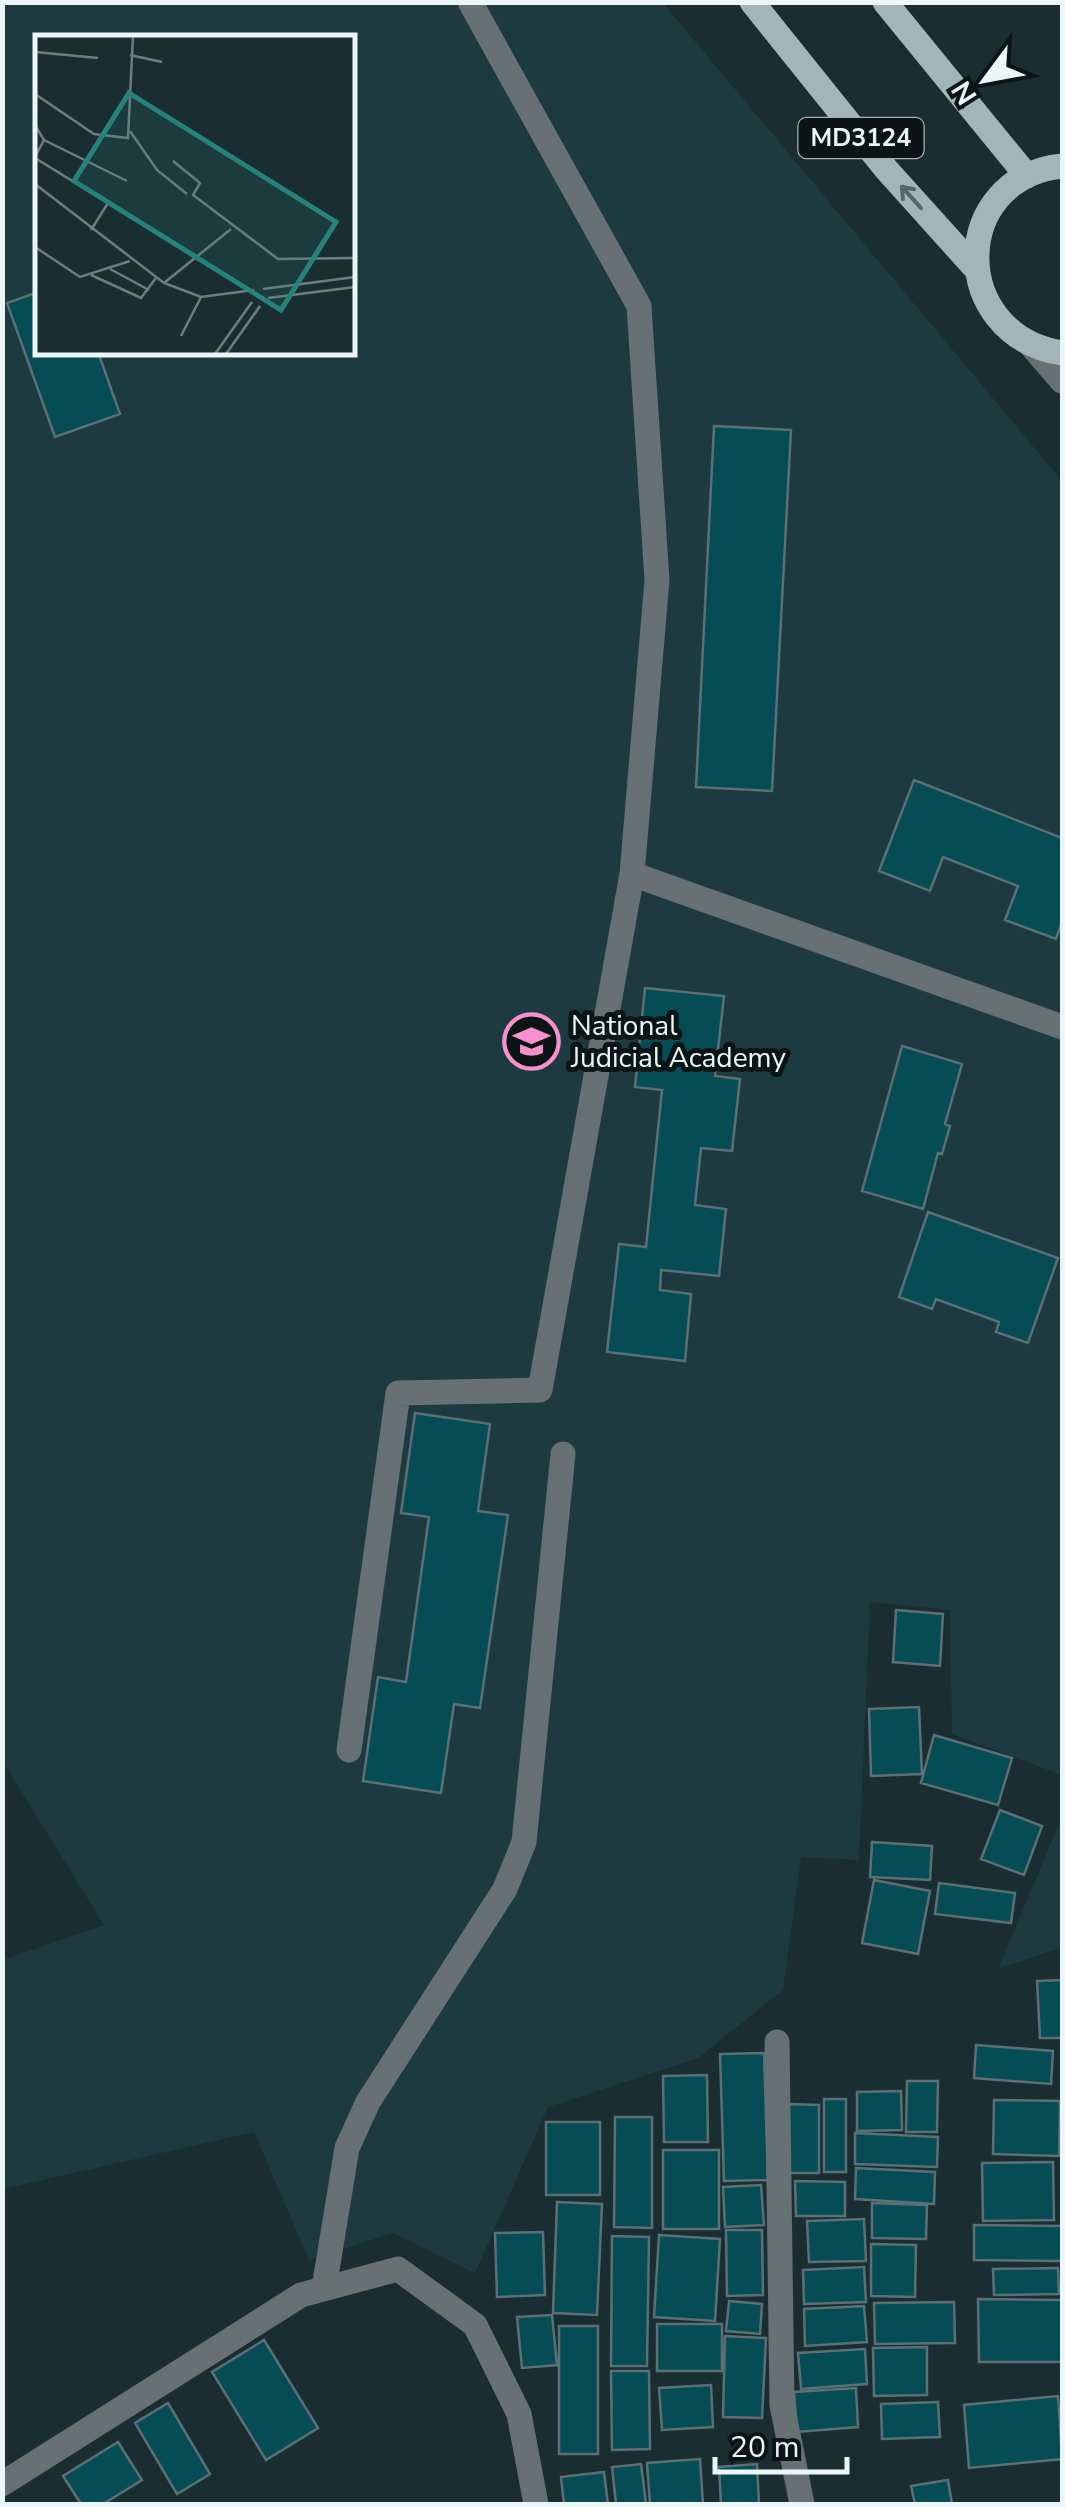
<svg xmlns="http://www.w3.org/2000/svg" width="1065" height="2507" viewBox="0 0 1065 2507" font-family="'Nunito Sans',sans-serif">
<rect width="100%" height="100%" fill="#1a2e32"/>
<!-- built -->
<path fill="#1c3a3f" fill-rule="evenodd" d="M 3,3 L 663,3 L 1062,481 L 1062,1775 L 952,1734 L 950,1610 L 870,1602 L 859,1860 L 801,1857 L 783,1990 L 698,2058 L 548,2107 L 475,2273 L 393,2233 L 309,2260 L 254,2132 L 3,2189 L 3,1960 L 104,1925 L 3,1762 ZM 38,38 L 352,38 L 352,352 L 38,352 Z
M 1062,1817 L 1062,1947 L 998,1969 Z"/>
<!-- building -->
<path fill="#054c55" stroke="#5b7074" stroke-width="2.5" d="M 38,292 L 38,352 L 98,352 L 120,414 L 55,437 L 7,303 Z
M 714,426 L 791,430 L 772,791 L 696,787 Z
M 914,780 L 1062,838 L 1062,921 L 1056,939 L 1005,920 L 1018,886 L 943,857 L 930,891 L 879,871 Z
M 645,988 L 724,996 L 715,1076 L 740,1079 L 732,1151 L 701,1148 L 695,1205 L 726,1209 L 719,1276 L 661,1270 L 660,1290 L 691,1294 L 685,1361 L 607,1352 L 619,1244 L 646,1247 L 662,1090 L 635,1087 Z
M 902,1046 L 962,1064 L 945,1124 L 950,1126 L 942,1154 L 938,1153 L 923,1209 L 862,1191 Z
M 928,1212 L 1058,1258 L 1028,1343 L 996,1332 L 999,1322 L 936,1299 L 932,1309 L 899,1297 Z
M 415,1413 L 490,1424 L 478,1511 L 508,1515 L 480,1708 L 454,1704 L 441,1793 L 363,1781 L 378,1677 L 406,1682 L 429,1517 L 401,1513 Z
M 896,1610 L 943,1614 L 940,1666 L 893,1662 Z
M 919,1707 L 922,1774 L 871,1776 L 869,1709 Z
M 934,1735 L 1012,1758 L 998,1805 L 921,1783 Z
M 1000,1810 L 1042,1826 L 1024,1875 L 981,1859 Z
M 872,1842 L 932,1846 L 930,1880 L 870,1877 Z
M 874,1880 L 930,1891 L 918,1954 L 862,1943 Z
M 939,1883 L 1015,1893 L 1011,1923 L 935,1914 Z
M 1062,1980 L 1062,2056 L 1062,2038 L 1040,2038 L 1037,1981 Z
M 976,2045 L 1053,2051 L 1051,2084 L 974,2078 Z
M 764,2053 L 768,2180 L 724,2181 L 720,2054 Z
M 707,2075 L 708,2142 L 664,2142 L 663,2076 Z
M 907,2081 L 938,2081 L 937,2132 L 906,2132 Z
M 901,2091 L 902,2130 L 857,2131 L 857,2092 Z
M 824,2099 L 846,2099 L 846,2172 L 824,2172 Z
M 994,2100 L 1060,2101 L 1059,2156 L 993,2154 Z
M 789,2104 L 819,2105 L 819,2173 L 789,2173 Z
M 615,2117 L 652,2117 L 652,2228 L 614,2227 Z
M 546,2122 L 600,2122 L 600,2195 L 546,2195 Z
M 855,2133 L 938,2137 L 937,2167 L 855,2164 Z
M 663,2150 L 719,2150 L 719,2229 L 663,2229 Z
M 1053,2162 L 1054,2220 L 983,2221 L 982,2163 Z
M 856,2168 L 935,2172 L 934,2204 L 855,2199 Z
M 795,2181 L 845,2182 L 845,2216 L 796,2216 Z
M 761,2185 L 764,2225 L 725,2227 L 723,2187 Z
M 557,2202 L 602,2204 L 597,2315 L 553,2313 Z
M 872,2203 L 927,2205 L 926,2239 L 872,2238 Z
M 864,2219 L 866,2261 L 809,2262 L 807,2221 Z
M 974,2225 L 1062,2226 L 1061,2261 L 974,2260 Z
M 726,2230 L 762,2230 L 763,2295 L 727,2296 Z
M 543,2232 L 545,2295 L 497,2297 L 495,2233 Z
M 659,2235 L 720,2239 L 715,2321 L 654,2317 Z
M 612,2236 L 649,2237 L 647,2366 L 611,2366 Z
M 871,2244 L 916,2245 L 915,2297 L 871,2296 Z
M 864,2267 L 866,2302 L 804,2304 L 803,2270 Z
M 1058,2268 L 1059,2294 L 994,2295 L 993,2269 Z
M 978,2299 L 1062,2300 L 1062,2362 L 979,2362 Z
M 729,2301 L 762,2304 L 760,2334 L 726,2331 Z
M 954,2302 L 955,2343 L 875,2344 L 874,2303 Z
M 864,2306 L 867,2342 L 805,2346 L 804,2309 Z
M 552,2315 L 557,2365 L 522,2368 L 517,2317 Z
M 657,2324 L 722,2324 L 722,2371 L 657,2371 Z
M 559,2326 L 598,2326 L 598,2454 L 559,2454 Z
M 725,2336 L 766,2338 L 762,2418 L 723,2417 Z
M 264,2340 L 318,2428 L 266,2460 L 212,2372 Z
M 927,2347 L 927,2395 L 874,2396 L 873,2348 Z
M 865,2349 L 867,2384 L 801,2389 L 798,2353 Z
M 611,2371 L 649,2371 L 650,2449 L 612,2450 Z
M 711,2385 L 713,2427 L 662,2430 L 659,2388 Z
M 856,2388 L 858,2427 L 797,2432 L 794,2392 Z
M 1058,2396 L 1062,2459 L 969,2468 L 964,2405 Z
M 938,2402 L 940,2437 L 882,2439 L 881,2404 Z
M 168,2403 L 210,2474 L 177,2494 L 135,2423 Z
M 118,2442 L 142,2480 L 103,2504 L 81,2504 L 63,2476 Z
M 700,2459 L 703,2504 L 650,2504 L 647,2463 Z
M 641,2464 L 646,2504 L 616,2504 L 612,2467 Z
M 757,2464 L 759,2504 L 721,2504 L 719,2467 Z
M 604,2472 L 608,2504 L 564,2504 L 561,2477 Z
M 948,2480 L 952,2504 L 915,2504 L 911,2486 Z"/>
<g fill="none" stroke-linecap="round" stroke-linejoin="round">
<!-- lane -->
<path stroke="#677072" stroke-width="25" d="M 632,874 L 1062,1027
M 349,1750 L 398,1393 L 540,1390 L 632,874 L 657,580 L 639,306 L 470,2
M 324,2288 L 347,2148 L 368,2102 L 505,1889 L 524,1842 L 563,1454"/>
<!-- street -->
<path stroke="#677072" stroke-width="25" d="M 1031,345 L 1062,381
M 777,2042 L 782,2405 L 802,2504
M 2,2484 L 301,2295 L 398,2269 L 475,2325 L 519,2414 L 536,2504"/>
<!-- primary -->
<path stroke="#a2b6ba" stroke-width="25" d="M 752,2 L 886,169 L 976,269
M 885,2 L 1027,176
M 1062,166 C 949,178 948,335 1062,353"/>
</g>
<!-- one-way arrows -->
<defs><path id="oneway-shaft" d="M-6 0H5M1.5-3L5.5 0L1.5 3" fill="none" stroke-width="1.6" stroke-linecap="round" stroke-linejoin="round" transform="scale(2.5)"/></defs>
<use stroke="#576668" href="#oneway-shaft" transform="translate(911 197) rotate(-132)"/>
<!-- icons -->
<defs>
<symbol id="university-ring" viewBox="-11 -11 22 22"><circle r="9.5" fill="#0c1516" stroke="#f790cd" stroke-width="1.5"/><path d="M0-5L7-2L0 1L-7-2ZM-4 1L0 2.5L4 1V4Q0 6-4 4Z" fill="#f790cd"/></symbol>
</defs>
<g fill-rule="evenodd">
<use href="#university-ring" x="500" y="1010" width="63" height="63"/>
</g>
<g text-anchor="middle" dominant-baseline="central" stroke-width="10" stroke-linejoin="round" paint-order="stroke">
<!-- shield labels -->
<rect fill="#0c1516" stroke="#a7b2b4" stroke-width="2.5" x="798.5" y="118" width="125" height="40" rx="8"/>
<g font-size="25" font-weight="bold" fill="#eaf6f8">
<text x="861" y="138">MD3124</text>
</g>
<!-- poi labels -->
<g font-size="28" fill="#eaf6f8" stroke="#0c1516" text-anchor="start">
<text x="571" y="1026">National<tspan x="571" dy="32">Judicial Academy</tspan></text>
</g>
</g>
<!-- overview -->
<g transform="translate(35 35)">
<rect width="320" height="320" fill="#1a2e32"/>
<path fill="none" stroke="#6d7e81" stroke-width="2.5" d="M 0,17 L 63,23M 95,20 L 127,27M 0,59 L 59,99 L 93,103 L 98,1M 0,90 L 9,105 L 0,122M 95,96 L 122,135 L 152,159M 9,105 L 92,146M 0,123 L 73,168 L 56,195M 138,126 L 165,148 L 158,160 L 243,224 L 320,223M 0,149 L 129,248 L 166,262 L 219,255M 0,212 L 45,242 L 95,226M 75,234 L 114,255M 56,240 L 106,263 L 121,243M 129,248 L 196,194M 228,254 L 320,242M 233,263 L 320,252M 146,301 L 166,262M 180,319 L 217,267M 191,319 L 225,271"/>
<path fill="#25837c" fill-opacity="0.15" stroke="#25837c" stroke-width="5" d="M 94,58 L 301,187 L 246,275 L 39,146 Z"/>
<rect width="320" height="320" fill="none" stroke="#eaf6f8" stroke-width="5"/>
</g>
<!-- border -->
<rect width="1065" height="2507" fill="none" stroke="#eaf6f8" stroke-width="10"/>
<!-- north arrow -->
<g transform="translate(985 80) rotate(238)" stroke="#0c1516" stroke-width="8" paint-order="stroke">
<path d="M0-8L18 38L0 25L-18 38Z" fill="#eaf6f8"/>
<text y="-15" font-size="28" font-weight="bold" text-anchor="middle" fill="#eaf6f8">N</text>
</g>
<!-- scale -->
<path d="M715 2457v15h132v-15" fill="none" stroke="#eaf6f8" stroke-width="5"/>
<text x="730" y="2457" font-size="30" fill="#eaf6f8" stroke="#0c1516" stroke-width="8" paint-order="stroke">20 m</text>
</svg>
